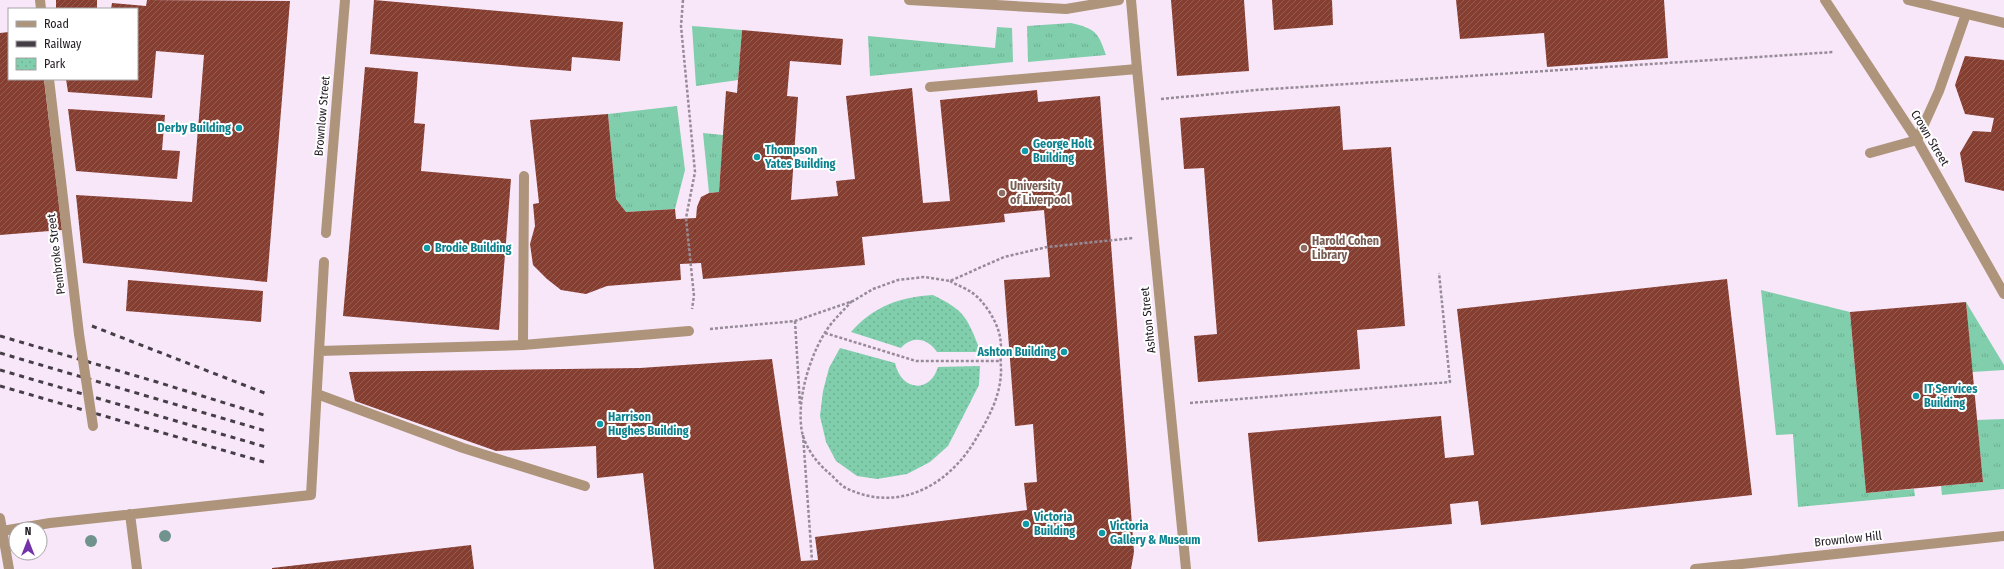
<svg xmlns="http://www.w3.org/2000/svg" width="2004" height="569" viewBox="0 0 2004 569" font-family="'Fira Sans Condensed',sans-serif">
<defs>
<pattern id="grass-tufts" width="24" height="20" patternUnits="userSpaceOnUse"><rect width="24" height="20" fill="#80ceab"/><path d="M3 7l-1-3M5 7V3M7 7l1-3M15 17l-1-3M17 17v-4M19 17l1-3" fill="none" stroke="#6eb093"/></pattern>
<pattern id="park-dots" width="8" height="8" patternUnits="userSpaceOnUse"><rect width="8" height="8" fill="#80ceab"/><path d="M2 2h.1M6 6h.1" fill="none" stroke="#6eb093" stroke-width="1.8" stroke-linecap="round"/></pattern>
<pattern id="building-hatch" width="6" height="6" patternUnits="userSpaceOnUse"><rect width="6" height="6" fill="#863e31"/><path d="M-1 1l2-2M0 6l6-6M5 7l2-2" fill="none" stroke="#945d54"/></pattern>
</defs>
<rect width="100%" height="100%" fill="#f8e7f9"/>
<!-- grass -->
<path fill="url(#grass-tufts)" d="M 1071,23 C 1095,29 1098,31 1106,55 L 1028,62 L 1027,26 Z
M 692,26 L 742,30 L 738,80 L 696,86 Z
M 997,27 L 1012,28 L 1013,62 L 870,76 L 868,36 L 995,48 Z
M 677,106 L 685,170 L 675,209 L 626,212 L 616,199 L 608,114 Z
M 703,133 L 723,135 L 719,192 L 709,193 Z
M 1761,290 L 1850,312 L 1866,493 L 1914,489 L 1915,496 L 1798,507 L 1793,434 L 1776,435 Z
M 1966,302 L 2004,365 L 2004,370 L 1972,372 Z
M 2004,419 L 2004,489 L 1942,495 L 1941,486 L 1983,482 L 1977,420 Z"/>
<!-- park -->
<path fill="url(#park-dots)" d="M 933,295 C 966,311 967,318 981,352 L 937,352 C 928,338 912,335 901,348 L 851,332 C 874,306 900,297 933,295 Z
M 840,348 L 895,363 C 901,391 930,394 938,367 L 980,366 L 979,385 L 948,446 L 930,462 L 907,474 L 877,479 L 857,476 L 836,461 L 826,442 L 820,416 L 823,391 L 829,368 Z"/>
<!-- building -->
<path fill="url(#building-hatch)" d="M 56,0 L 97,0 L 97,9 L 56,9 Z
M 147,0 L 290,1 L 267,282 L 83,263 L 76,195 L 192,202 L 204,55 L 156,51 L 152,98 L 68,92 L 66,79 L 137,79 L 137,9 L 111,9 L 112,3 L 146,6 Z
M 374,0 L 623,22 L 620,61 L 572,57 L 571,71 L 370,54 Z
M 1171,0 L 1244,0 L 1249,71 L 1177,76 Z
M 1272,0 L 1332,0 L 1333,25 L 1274,30 Z
M 1456,0 L 1664,0 L 1668,58 L 1547,67 L 1544,33 L 1460,39 Z
M 742,30 L 843,39 L 841,65 L 790,61 L 787,96 L 798,97 L 791,200 L 838,196 L 836,181 L 855,179 L 846,96 L 912,88 L 923,203 L 950,201 L 940,100 L 1037,90 L 1038,102 L 1100,96 L 1134,552 L 1131,569 L 654,569 L 643,473 L 597,478 L 596,446 L 496,451 L 355,401 L 349,372 L 640,368 L 772,359 L 801,561 L 818,560 L 815,537 L 1027,510 L 1024,483 L 1037,482 L 1033,424 L 1015,426 L 1004,280 L 1050,277 L 1044,210 L 1004,214 L 1005,222 L 862,237 L 865,265 L 703,279 L 701,263 L 680,264 L 681,280 L 607,286 L 586,294 L 561,290 L 547,279 L 533,265 L 530,244 L 535,226 L 533,204 L 539,203 L 530,120 L 608,114 L 616,199 L 626,212 L 675,209 L 676,219 L 696,218 L 697,207 L 701,197 L 709,193 L 719,192 L 726,91 L 737,93 Z
M 9,32 L 9,79 L 44,79 L 62,230 L 0,235 L 0,33 Z
M 1965,56 L 2004,60 L 2004,191 L 1965,182 L 1960,153 L 1973,131 L 1991,132 L 1994,118 L 1965,114 L 1955,85 Z
M 365,67 L 418,72 L 414,123 L 425,124 L 421,171 L 511,179 L 499,330 L 343,316 Z
M 1340,106 L 1343,150 L 1391,147 L 1405,326 L 1357,330 L 1360,369 L 1198,382 L 1194,336 L 1217,334 L 1204,168 L 1184,169 L 1180,118 Z
M 68,109 L 165,115 L 162,150 L 180,151 L 177,179 L 76,171 Z
M 1727,279 L 1752,495 L 1481,525 L 1478,501 L 1450,504 L 1452,524 L 1258,542 L 1248,433 L 1441,416 L 1445,458 L 1474,455 L 1457,309 Z
M 128,280 L 263,291 L 261,322 L 126,311 Z
M 1966,302 L 1983,482 L 1866,493 L 1850,312 Z
M 471,545 L 474,569 L 272,569 L 272,568 Z"/>
<g fill="none" stroke-linecap="round" stroke-linejoin="round">
<!-- path -->
<path stroke="#978b98" stroke-width="2.5" stroke-dasharray="3 2" stroke-linecap="butt" d="M 683,0 L 681,26 L 695,172 L 686,218 L 694,296 L 692,309
M 1161,99 L 1256,90 L 1834,52
M 852,301 C 844,310 835,318 828,328 C 810,354 796,400 802,432 C 806,449 817,463 830,474 C 835,478 840,485 846,488 C 899,514 950,485 977,437 C 990,416 1002,392 1001,367 C 1000,357 1002,346 1000,337 C 998,323 984,300 971,292 C 965,288 957,285 950,281
M 795,321 L 800,405
M 710,329 L 795,321 L 853,301 L 873,289 L 898,280 L 924,277 L 950,281 L 1004,257 L 1047,247 L 1133,238
M 825,333 L 916,361 L 1001,361
M 1190,403 L 1450,382 L 1439,273
M 803,435 L 812,561"/>
<!-- service -->
<path stroke="#ad947b" stroke-width="10" d="M 40,0 L 41,9
M 909,0 L 1066,9 L 1119,0
M 1908,0 L 2004,23
M 49,79 L 79,334
M 930,87 L 1137,69 L 1131,0
M 1870,153 L 1917,140 L 1939,91 L 1966,14
M 326,233 L 345,0
M 523,345 L 524,176
M 319,351 L 523,345 L 689,331
M 317,394 L 463,448 L 585,486
M 130,514 L 137,569
M 2,531 L 50,523 L 311,495 L 324,262"/>
<!-- pedestrian -->
<path stroke="#ad947b" stroke-width="10" d="M 1137,69 L 1186,569"/>
<!-- minor -->
<path stroke="#ad947b" stroke-width="10" d="M 0,518 L 9,569"/>
<!-- tertiary -->
<path stroke="#ad947b" stroke-width="10" d="M 1825,0 L 1917,140 L 2004,294
M 1695,569 L 2004,536"/>
<!-- rail -->
<path stroke="#463e47" stroke-width="3" stroke-dasharray="5 5" stroke-linecap="butt" d="M 92,326 L 267,394
M 0,336 L 157,382 L 267,416
M 0,353 L 266,431
M 0,370 L 266,447
M 0,386 L 264,462"/>
<!-- service-bridge -->
<path stroke="#ad947b" stroke-width="10" d="M 79,334 L 93,426"/>
</g>
<!-- trees -->
<g fill="#70938e">
<circle cx="165" cy="536" r="6"/>
<circle cx="91" cy="541" r="6"/>
</g>
<!-- markers -->
<g fill="#0f9aa8" stroke="#fff" stroke-width="1.5">
<circle cx="239" cy="128" r="4"/>
<circle cx="1025" cy="151" r="4"/>
<circle cx="757" cy="157" r="4"/>
<circle cx="427" cy="248" r="4"/>
<circle cx="1064" cy="352" r="4"/>
<circle cx="1916" cy="396" r="4"/>
<circle cx="600" cy="424" r="4"/>
<circle cx="1026" cy="524" r="4"/>
<circle cx="1102" cy="533" r="4"/>
</g>
<g fill="#8d6e63" stroke="#fff" stroke-width="1.5">
<circle cx="1002" cy="193" r="4"/>
<circle cx="1304" cy="248" r="4"/>
</g>
<g text-anchor="middle" dominant-baseline="central" stroke-width="4" stroke-linejoin="round" paint-order="stroke">
<!-- street labels -->
<g font-size="12" fill="#201a20" stroke="#fff">
<text transform="translate(322 116) rotate(-85)">Brownlow Street</text>
<text transform="translate(1930 138) rotate(59)">Crown Street</text>
<text transform="translate(56 254) rotate(-97)">Pembroke Street</text>
<text transform="translate(1148 320) rotate(-96)">Ashton Street</text>
<text transform="translate(1848 539) rotate(-6)">Brownlow Hill</text>
</g>
<!-- culture labels -->
<g font-size="12" font-weight="bold" fill="#0d838f" stroke="#fff" text-anchor="start">
<text x="231" y="128" text-anchor="end">Derby Building</text>
<text x="1033" y="144">George Holt<tspan x="1033" dy="14">Building</tspan></text>
<text x="765" y="150">Thompson<tspan x="765" dy="14">Yates Building</tspan></text>
<text x="435" y="248">Brodie Building</text>
<text x="1056" y="352" text-anchor="end">Ashton Building</text>
<text x="1924" y="389">IT Services<tspan x="1924" dy="14">Building</tspan></text>
<text x="608" y="417">Harrison<tspan x="608" dy="14">Hughes Building</tspan></text>
<text x="1034" y="517">Victoria<tspan x="1034" dy="14">Building</tspan></text>
<text x="1110" y="526">Victoria<tspan x="1110" dy="14">Gallery &amp; Museum</tspan></text>
</g>
<!-- education labels -->
<g font-size="12" font-weight="bold" fill="#785e54" stroke="#fff" text-anchor="start">
<text x="1010" y="186">University<tspan x="1010" dy="14">of Liverpool</tspan></text>
<text x="1312" y="241">Harold Cohen<tspan x="1312" dy="14">Library</tspan></text>
</g>
</g>
<!-- legend -->
<rect x="8" y="8" width="130" height="72" fill="#ffffff" stroke="#a6a3a6"/>
<rect x="16" y="21" width="20" height="6" fill="#ad947b" stroke="#a6a3a6"/>
<text x="44" y="28" font-size="12" fill="#201a20">Road</text>
<rect x="16" y="41" width="20" height="6" fill="#463e47" stroke="#a6a3a6"/>
<text x="44" y="48" font-size="12" fill="#201a20">Railway</text>
<rect x="16" y="58" width="20" height="12" fill="url(#park-dots)" stroke="#a6a3a6"/>
<text x="44" y="68" font-size="12" fill="#201a20">Park</text>
<!-- north arrow -->
<g transform="translate(28 541)"><circle r="19" fill="#ffffff" stroke="#a6a3a6"/>
<path d="M0-3L7 15L0 10L-7 15Z" fill="#7233a8"/>
<text y="-6" font-size="11" font-weight="bold" text-anchor="middle" fill="#201a20">N</text>
</g>
</svg>
